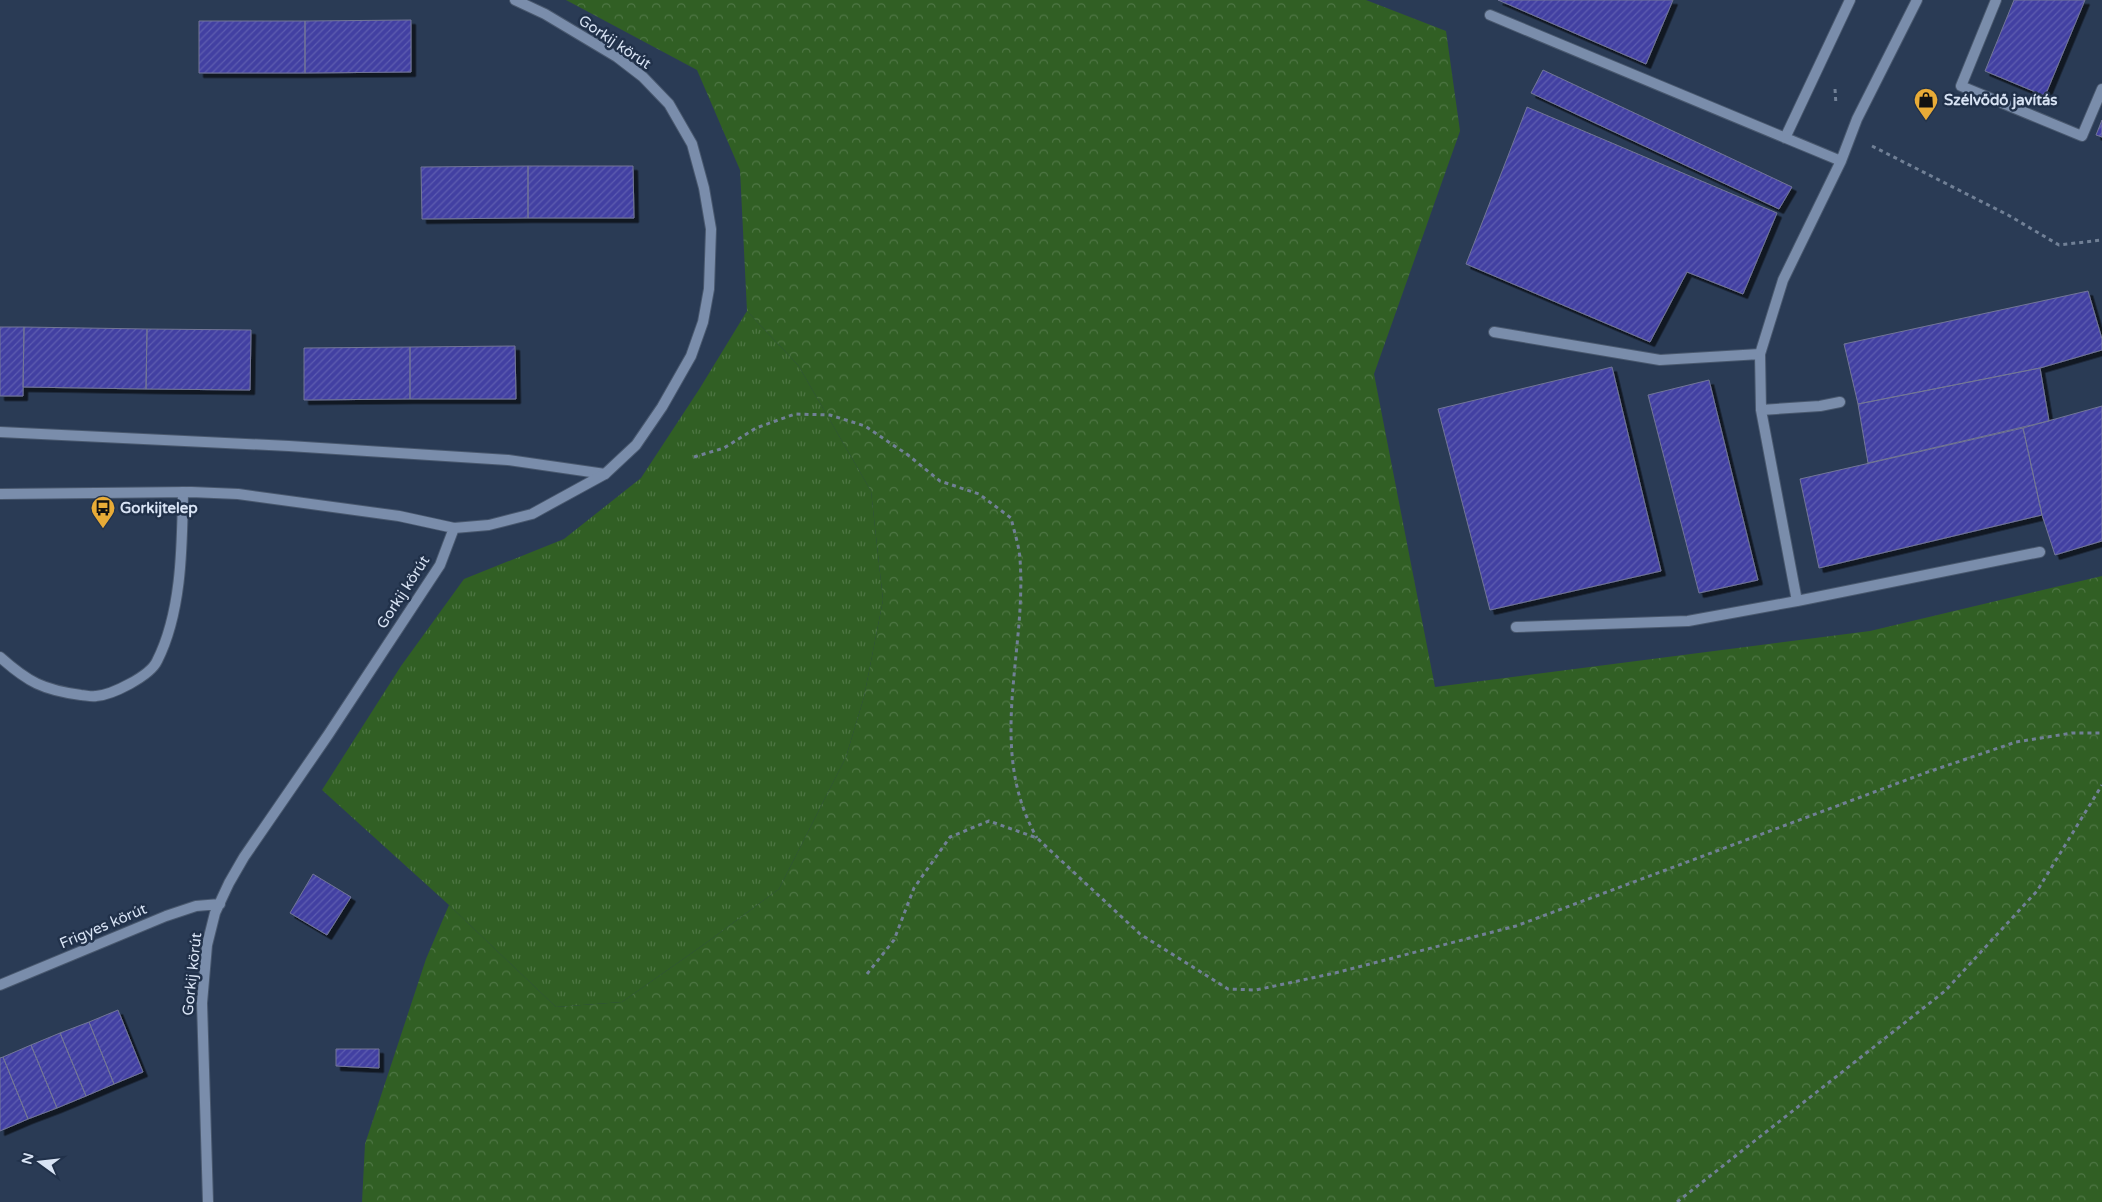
<svg xmlns="http://www.w3.org/2000/svg" width="2102" height="1202" viewBox="0 0 2102 1202" font-family="'Varela Round',sans-serif">
<defs>
<pattern id="grass-tufts" width="24" height="20" patternUnits="userSpaceOnUse" patternTransform="scale(1.25)"><rect width="24" height="20" fill="#315f24"/><path d="M3 7l-1-3M5 7V3M7 7l1-3M15 17l-1-3M17 17v-4M19 17l1-3" fill="none" stroke="#4e7644"/></pattern>
<pattern id="forest-crowns" width="20" height="18" patternUnits="userSpaceOnUse" patternTransform="scale(1.25)"><rect width="20" height="18" fill="#315f24"/><path d="M2 6a3 3 0 1 1 6 0M12 15a3 3 0 1 1 6 0" fill="none" stroke="#4e7644"/></pattern>
<pattern id="building-hatch" width="6" height="6" patternUnits="userSpaceOnUse" patternTransform="scale(1.25)"><rect width="6" height="6" fill="#4341a2"/><path d="M-1 1l2-2M0 6l6-6M5 7l2-2" fill="none" stroke="#5d5cb0"/></pattern>
<filter id="shadow"><feDropShadow dx="4.5" dy="4.5" stdDeviation="0" flood-color="#0009"/></filter>
</defs>
<rect width="100%" height="100%" fill="#2a3b55"/>
<!-- grass -->
<path fill="url(#grass-tufts)" d="M 747,311 L 798,365 L 871,491 L 883,600 L 864,697 L 846,757 L 779,889 L 706,943 L 622,1002 L 556,1007 L 449,905 L 322,790 L 401,666 L 464,579 L 564,539 L 641,478 L 700,388 Z"/>
<!-- forest -->
<path fill="url(#forest-crowns)" d="M 566,0 L 1366,0 L 1446,31 L 1460,131 L 1374,374 L 1435,687 L 1870,631 L 2102,576 L 2102,1202 L 362,1202 L 365,1144 L 426,959 L 449,905 L 556,1007 L 622,1002 L 706,943 L 779,889 L 846,757 L 864,697 L 883,600 L 871,491 L 798,365 L 747,311 L 740,170 L 697,70 Z"/>
<!-- building -->
<path fill="url(#building-hatch)" stroke="#727697" filter="url(#shadow)" d="M 1498,0 L 1673,0 L 1646,64 Z
M 2014,0 L 2085,0 L 2045,96 L 1985,71 Z
M 411,20 L 411,72 L 305,73 L 305,21 Z
M 199,21 L 305,21 L 305,73 L 199,73 Z
M 1543,70 L 1792,187 L 1779,209 L 1531,93 Z
M 1527,107 L 1777,213 L 1743,294 L 1687,272 L 1650,342 L 1466,264 Z
M 2102,120 L 2102,137 L 2096,135 Z
M 528,166 L 528,218 L 422,219 L 421,167 Z
M 528,166 L 633,166 L 634,218 L 528,218 Z
M 2088,291 L 2102,339 L 2102,350 L 2040,368 L 1858,404 L 1844,344 Z
M 0,327 L 24,327 L 23,396 L 0,396 Z
M 24,327 L 147,329 L 146,389 L 23,387 Z
M 147,329 L 251,330 L 250,390 L 146,389 Z
M 515,346 L 516,399 L 410,399 L 410,347 Z
M 410,347 L 410,399 L 304,400 L 304,348 Z
M 1612,367 L 1661,571 L 1490,610 L 1438,409 Z
M 2040,368 L 2049,421 L 1868,463 L 1858,404 Z
M 1709,380 L 1758,580 L 1699,593 L 1648,395 Z
M 2102,406 L 2102,541 L 2055,555 L 2042,515 L 2023,428 Z
M 2023,428 L 2042,515 L 1819,568 L 1800,479 Z
M 313,874 L 351,897 L 327,935 L 290,913 Z
M 118,1010 L 143,1072 L 114,1084 L 89,1022 Z
M 89,1022 L 114,1084 L 86,1096 L 60,1033 Z
M 60,1033 L 86,1096 L 57,1108 L 31,1045 Z
M 31,1045 L 57,1108 L 28,1119 L 3,1057 Z
M 336,1049 L 379,1049 L 379,1068 L 336,1066 Z
M 3,1057 L 28,1119 L 0,1131 L 0,1058 Z"/>
<g fill="none" stroke-linecap="round" stroke-linejoin="round">
<defs>
<path id="service" d="M 1996,0 L 1961,86 L 2082,136 L 2102,89
M 1490,15 L 1841,161
M 1785,138 L 1850,0
M 1494,332 L 1660,360 L 1760,354 L 1783,280 L 1841,161 L 1857,119 L 1917,0
M 1760,354 L 1761,410 L 1797,601 L 2040,552
M 1761,410 L 1820,406 L 1840,402
M 0,432 L 289,446 L 508,460 L 605,474
M 1516,627 L 1688,621 L 1797,601
M 0,657 C 28,682 43,690 81,695 C 85,695 91,697 96,696 C 112,695 150,676 157,661 C 182,612 182,546 183,492"/>
<path id="minor" d="M 0,494 L 191,492 L 238,494 L 399,516 L 454,528 L 489,525 L 532,514 L 605,474 L 636,445 L 662,407 L 691,356 L 703,322 L 709,289 L 711,229 L 704,188 L 692,144 L 669,104 L 643,77 L 617,57 L 545,14 L 515,0
M 0,985 L 166,916 L 196,906 L 220,904
M 208,1202 L 202,1003 L 207,945 L 215,913 L 229,883 L 244,857 L 328,735 L 440,565 L 454,528"/>
</defs>
<!-- service casing -->
<use href="#service" stroke="#49586e" stroke-width="12"/>
<!-- minor casing -->
<use href="#minor" stroke="#49586e" stroke-width="12"/>
<!-- path -->
<path stroke="#718096" stroke-width="3" stroke-dasharray="4 4" stroke-linecap="butt" d="M 1835,89 L 1836,105
M 1872,146 L 2008,215 L 2059,245 L 2102,240
M 694,457 L 724,448 L 756,428 L 795,414 L 830,415 L 865,426 L 908,455 L 940,481 L 979,494 L 1011,518 C 1014,531 1019,545 1020,559 C 1027,654 986,748 1037,838
M 867,974 L 894,940 L 914,888 L 950,837 L 989,821 L 1037,838 L 1140,934 L 1228,989 L 1256,990 L 1335,973 L 1516,926 L 1925,773 L 2016,742 L 2072,733 L 2102,733
M 1677,1202 L 1945,991 L 2037,891 L 2102,785"/>
<!-- service -->
<use href="#service" stroke="#7a8dab" stroke-width="10"/>
<!-- minor -->
<use href="#minor" stroke="#7a8dab" stroke-width="10"/>
</g>
<!-- icons -->
<defs>
<symbol id="shop-pin" viewBox="-11 -11 22 30"><path d="M0 17L-7.5 6A9.5 9.5 0 1 1 7.5 6Z" fill="#e8ab37" stroke="#21314a"/><path d="M-5-2.5h2.3a2.7 3.5 0 0 1 5.4 0H5L5.5 6h-11ZM-1.5-2.5h3a1.5 2.3 0 0 0-3 0Z" fill="#111"/></symbol>
<symbol id="bus-pin" viewBox="-11 -11 22 30"><path d="M0 17L-7.5 6A9.5 9.5 0 1 1 7.5 6Z" fill="#e8ab37" stroke="#21314a"/><path d="M-5-6H5V4H4V6H2V4H-2V6H-4V4H-5ZM-3.5-4V0h7V-4ZM-3.5 1.2v1.5H-2V1.2ZM2 1.2v1.5H3.5V1.2Z" fill="#111"/></symbol>
</defs>
<g fill-rule="evenodd">
<use href="#shop-pin" x="1912" y="86" width="28" height="38"/>
<use href="#bus-pin" x="89" y="494" width="28" height="38"/>
</g>
<g text-anchor="middle" dominant-baseline="central" stroke-width="5" stroke-linejoin="round" paint-order="stroke">
<!-- street labels -->
<g font-size="15" fill="#d8e3f4" stroke="#21314a">
<text transform="translate(615 42) rotate(34)">Gorkij körút</text>
<text transform="translate(403 592) rotate(-57)">Gorkij körút</text>
<text transform="translate(103 926) rotate(-23)">Frigyes körút</text>
<text transform="translate(192 974) rotate(-84)">Gorkij körút</text>
</g>
<!-- poi labels -->
<g font-size="15" font-weight="bold" fill="#d8e3f4" stroke="#21314a" text-anchor="start">
<text x="1944" y="100">Szélvődő javítás</text>
<text x="120" y="508">Gorkijtelep</text>
</g>
</g>
<!-- north arrow -->
<g transform="translate(40 1162) rotate(285)" stroke="#21314a" stroke-width="4" paint-order="stroke">
<path d="M0-4L9 19L0 12L-9 19Z" fill="#d8e3f4"/>
<text y="-8" font-size="14" font-weight="bold" text-anchor="middle" fill="#d8e3f4">N</text>
</g>
</svg>
